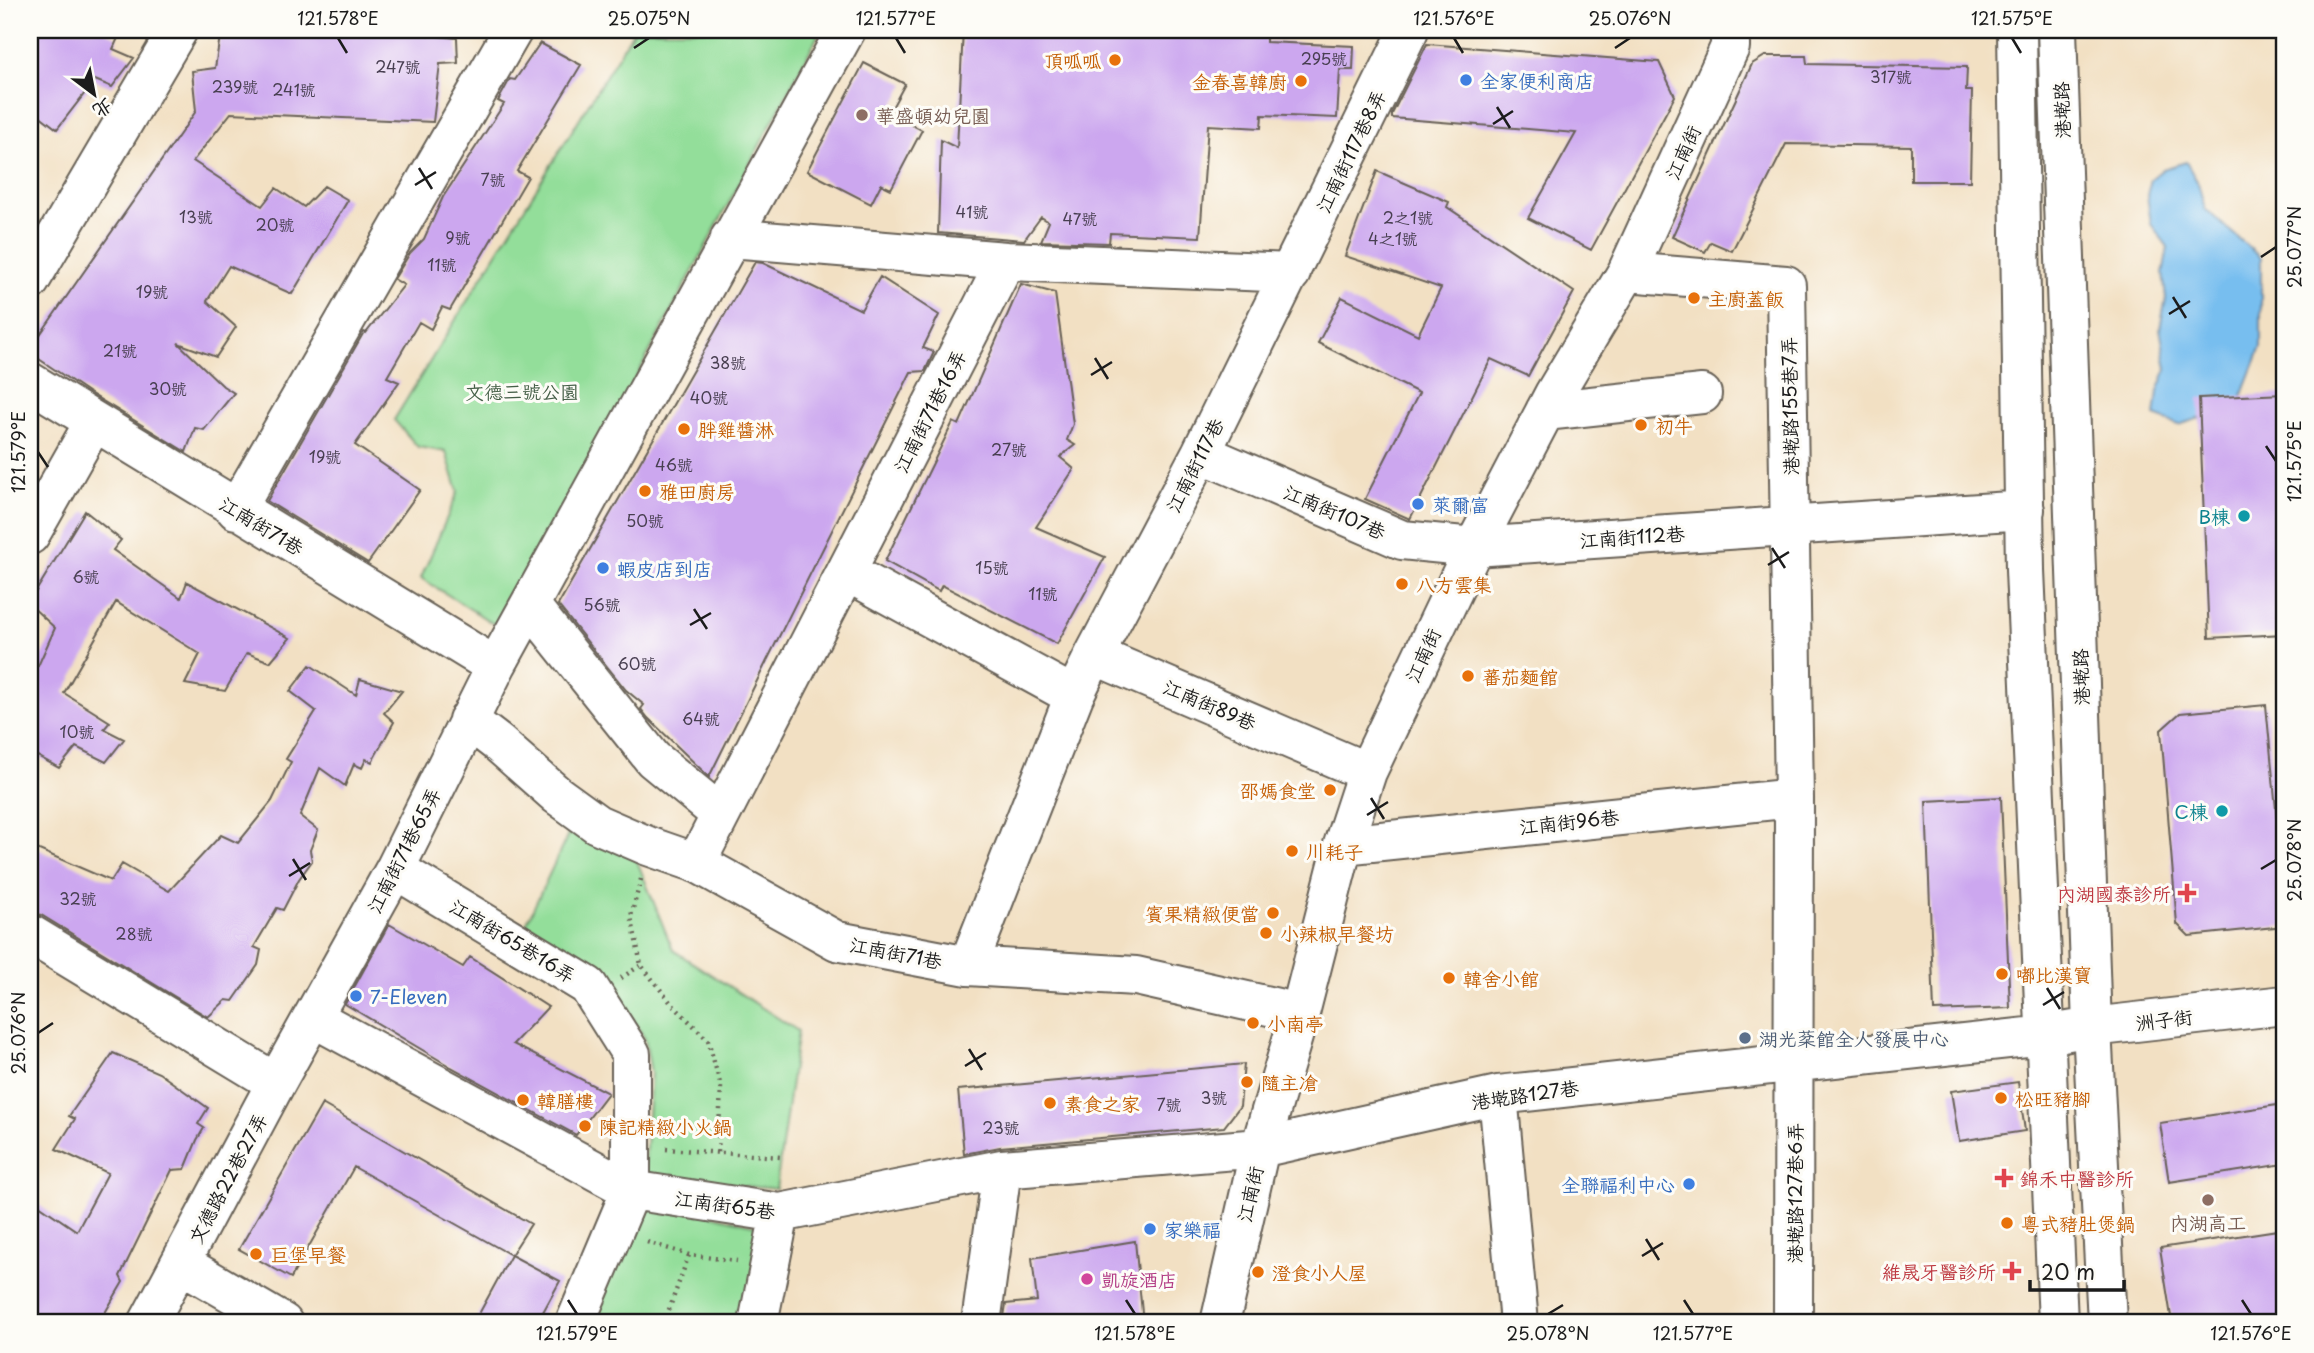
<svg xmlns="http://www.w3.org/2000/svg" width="2314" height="1353" viewBox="0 0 2314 1353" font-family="'Playpen Sans','LXGW WenKai TC',sans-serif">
<rect width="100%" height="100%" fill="#fdfcf7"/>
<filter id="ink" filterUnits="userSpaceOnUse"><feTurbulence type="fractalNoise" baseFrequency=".0143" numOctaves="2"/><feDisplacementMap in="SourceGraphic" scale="14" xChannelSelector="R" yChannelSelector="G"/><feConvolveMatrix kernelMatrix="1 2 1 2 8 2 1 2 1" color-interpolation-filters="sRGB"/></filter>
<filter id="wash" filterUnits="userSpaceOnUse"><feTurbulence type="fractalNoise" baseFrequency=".00686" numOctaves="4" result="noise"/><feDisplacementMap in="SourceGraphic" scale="28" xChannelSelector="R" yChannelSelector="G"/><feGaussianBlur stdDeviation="1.57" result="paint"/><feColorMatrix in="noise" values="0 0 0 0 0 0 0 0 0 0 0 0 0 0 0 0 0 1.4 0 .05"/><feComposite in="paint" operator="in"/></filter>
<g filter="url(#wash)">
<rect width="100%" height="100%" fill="#f2e0c3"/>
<!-- green -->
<path fill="#93de9a" stroke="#587d5b" stroke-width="2" d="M 634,30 L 821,30 L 502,629 L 421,578 L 458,492 L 446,452 L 418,447 L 394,420 Z
M 571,828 L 635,856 L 673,950 L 798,1031 L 776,1189 L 644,1177 L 651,1073 L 645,1039 L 618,994 L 587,962 L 526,924 Z
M 630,1195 L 765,1228 L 747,1323 L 587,1323 Z"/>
<!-- water -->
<path fill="#77beef" stroke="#4a6d86" stroke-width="2" d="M 2186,162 L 2198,183 L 2205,209 L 2261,258 L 2261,347 L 2238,406 L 2179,425 L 2155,416 L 2158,391 L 2167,369 L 2160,328 L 2166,298 L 2163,274 L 2168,247 L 2151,224 L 2147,195 L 2151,179 L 2163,169 Z"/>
<g id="blocks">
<!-- building -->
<path fill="#cca7ef" d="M 30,30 L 103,30 L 118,38 L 113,49 L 134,58 L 112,87 L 95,80 L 57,129 L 30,108 Z
M 221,30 L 377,30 L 457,38 L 458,63 L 440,64 L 433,122 L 231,113 L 193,161 L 262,206 L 276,188 L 304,207 L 324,186 L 348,200 L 292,294 L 229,266 L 207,301 L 236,327 L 216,357 L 178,343 L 223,386 L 234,393 L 204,430 L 195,428 L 186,452 L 88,392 L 30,353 L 30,349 L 196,111 L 192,71 L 215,68 Z
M 963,30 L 1266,31 L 1266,42 L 1354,46 L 1353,70 L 1340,70 L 1337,118 L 1262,115 L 1261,128 L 1208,125 L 1200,237 L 1110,233 L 1109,243 L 1041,241 L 1049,222 L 1041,217 L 1024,240 L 938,233 L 941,140 L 957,148 Z
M 540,43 L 581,65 L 517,171 L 528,177 L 477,264 L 450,310 L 442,307 L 431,329 L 419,322 L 387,377 L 399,382 L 355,445 L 420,490 L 368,563 L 267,501 L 364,332 L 366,333 L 404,285 L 394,279 L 410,253 L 424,239 L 443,197 L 504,104 L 498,101 L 510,79 L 515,80 Z
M 1427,44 L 1659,62 L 1675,96 L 1591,250 L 1528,218 L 1576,133 L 1392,118 L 1392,114 Z
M 1765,56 L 1806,56 L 1807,64 L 1967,67 L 1966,91 L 1972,91 L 1970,181 L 1911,181 L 1911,146 L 1786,144 L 1732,251 L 1711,242 L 1705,252 L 1672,237 L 1752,64 Z
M 864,63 L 905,84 L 889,113 L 922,130 L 891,189 L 881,184 L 871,204 L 807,171 Z
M 1377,171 L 1449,202 L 1447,207 L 1574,292 L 1528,376 L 1491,359 L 1410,519 L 1365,499 L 1419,393 L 1318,343 L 1342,297 L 1418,335 L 1441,288 L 1345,256 Z
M 755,262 L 763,263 L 861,310 L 880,277 L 939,315 L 923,348 L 934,352 L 925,371 L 911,372 L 709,777 L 648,718 L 641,709 L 644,705 L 626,690 L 558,605 Z
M 1021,284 L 1055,293 L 1073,424 L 1067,440 L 1075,445 L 1060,457 L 1074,469 L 1036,527 L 1105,557 L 1057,644 L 942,585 L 939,591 L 885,561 L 953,422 L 959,425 Z
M 2284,394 L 2284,634 L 2209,638 L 2199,398 Z
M 85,511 L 121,540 L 113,550 L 181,598 L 187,582 L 290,638 L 270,662 L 247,653 L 225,691 L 185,684 L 200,654 L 116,602 L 64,693 L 110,722 L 104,729 L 124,739 L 106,762 L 76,747 L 59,768 L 30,752 L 30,664 L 38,666 L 55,628 L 30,605 L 30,601 Z
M 310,665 L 356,695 L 360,679 L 402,691 L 384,713 L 394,722 L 372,762 L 366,759 L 362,768 L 354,764 L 345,786 L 320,768 L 300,816 L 318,830 L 310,850 L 312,861 L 299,879 L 283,910 L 277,908 L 254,947 L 261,950 L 258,965 L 233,1001 L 226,1000 L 208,1017 L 41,915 L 30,912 L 30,846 L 111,881 L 122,864 L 169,891 L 221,835 L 238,843 L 272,801 L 291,762 L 286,759 L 316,711 L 290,691 Z
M 2266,705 L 2284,893 L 2284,926 L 2189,936 L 2177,924 L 2161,730 L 2180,713 Z
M 2001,797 L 2010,1008 L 1934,1011 L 1926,801 Z
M 389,924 L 463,967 L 470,957 L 548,1007 L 513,1044 L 608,1093 L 576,1135 L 451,1067 L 345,1004 Z
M 113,1053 L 159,1073 L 208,1108 L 198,1124 L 204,1128 L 197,1140 L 185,1169 L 172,1170 L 120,1276 L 123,1282 L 99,1323 L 30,1323 L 30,1199 L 77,1231 L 108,1173 L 56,1149 L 75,1119 L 69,1116 Z
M 1244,1064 L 1240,1106 L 1224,1127 L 1000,1147 L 964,1154 L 958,1090 Z
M 2018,1082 L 2025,1131 L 1959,1141 L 1951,1091 Z
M 322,1104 L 531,1224 L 511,1255 L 354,1167 L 291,1278 L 239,1249 Z
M 2284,1104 L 2284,1164 L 2169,1182 L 2160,1123 Z
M 2284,1229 L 2284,1323 L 2172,1323 L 2160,1248 Z
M 1135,1241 L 1143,1323 L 1003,1323 L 1006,1304 L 1037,1301 L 1032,1258 Z
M 511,1255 L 560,1281 L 537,1323 L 474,1323 Z"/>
</g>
</g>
<g filter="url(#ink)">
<use href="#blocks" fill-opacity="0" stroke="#676156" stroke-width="2"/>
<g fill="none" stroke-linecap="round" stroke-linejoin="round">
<defs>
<path id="minor" d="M 2017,30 L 2025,570 L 2058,1323
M 2057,30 L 2092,1027 L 2107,1323
M 730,238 L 1006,261 L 1291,273
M 1627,272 L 1786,285 L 1794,798 L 1793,1323
M 30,281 L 178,30
M 30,382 L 480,657 L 497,664
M 1545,411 L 1702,394
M 1201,453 L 1402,540 L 1474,547 L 2025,510
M 236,510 L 513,30
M 30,535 L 94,422
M 847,572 L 1074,696
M 530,605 L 653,759 L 720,814
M 1094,655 L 1201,453 L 1409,30
M 468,720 L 498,743 L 557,795 L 597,824 L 648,846 L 697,863 L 837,941 L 968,966 L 1136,976 L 1300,1013
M 1343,845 L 1794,798
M 696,863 L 1006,261
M 395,869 L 588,986 L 631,1054 L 631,1190 L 575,1323
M 30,934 L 276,1083
M 968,966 L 1074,696 L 1094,655 L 1367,772
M 314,1018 L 631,1190 L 780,1213 L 1002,1169 L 1260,1148 L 1498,1095 L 2045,1035 L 2092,1027 L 2284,1005
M 1498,1095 L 1519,1323
M 182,1264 L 283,1323
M 148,1323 L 276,1083 L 395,869 L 497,664 L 846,30
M 758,1323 L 780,1213
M 981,1323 L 1002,1169
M 1220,1323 L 1260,1148 L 1300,1013 L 1343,845 L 1367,772 L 1474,547 L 1554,394 L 1627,272 L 1730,47 L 1730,30"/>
</defs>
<!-- minor casing -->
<use href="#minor" stroke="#676156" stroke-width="42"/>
<!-- path -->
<path stroke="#676156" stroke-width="4.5" stroke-dasharray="2 5" stroke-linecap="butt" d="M 641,879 L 631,916 L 641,965 L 671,1003 L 708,1040 L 721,1087 L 718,1153
M 621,978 L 641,965
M 666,1149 L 780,1157
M 647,1242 L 689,1255 L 737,1261
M 664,1323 L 689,1255"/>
<!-- minor -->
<use href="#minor" stroke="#fff" stroke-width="38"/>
</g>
</g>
<!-- ticks -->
<path fill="none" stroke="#1c1c1c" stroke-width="2.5" d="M 338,38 L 347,53M 896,38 L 905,53M 1454,38 L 1463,53M 2012,38 L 2021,53M 634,48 L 649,38M 1615,48 L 1630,38M 1497,107 L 1510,128M 1493,124 L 1513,111M 419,168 L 432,189M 415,185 L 436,172M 2261,257 L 2276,247M 2173,297 L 2186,318M 2169,314 L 2190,301M 1095,358 L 1108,379M 1091,375 L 1112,362M 2266,446 L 2276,461M 38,452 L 48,467M 1772,548 L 1785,568M 1768,565 L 1789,552M 694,609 L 707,629M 690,625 L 711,613M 1371,798 L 1384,819M 1367,815 L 1388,802M 293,859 L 306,880M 2261,869 L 2276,860M 289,876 L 310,863M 2047,988 L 2060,1009M 2043,1005 L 2064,992M 38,1033 L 53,1023M 969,1049 L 982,1070M 965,1066 L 986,1053M 1646,1239 L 1659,1260M 1642,1256 L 1663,1243M 568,1300 L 577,1314M 1126,1300 L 1135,1314M 1684,1300 L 1693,1314M 2242,1300 L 2251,1314M 1548,1314 L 1563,1305"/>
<!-- markers -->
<g fill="#e8710a" stroke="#fdfcf7" stroke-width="2.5">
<circle cx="1115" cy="60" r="7"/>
<circle cx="1301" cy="81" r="7"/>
<circle cx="1694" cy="298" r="7"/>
<circle cx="1641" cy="425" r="7"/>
<circle cx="684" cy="429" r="7"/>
<circle cx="645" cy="491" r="7"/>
<circle cx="1402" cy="584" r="7"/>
<circle cx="1468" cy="676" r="7"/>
<circle cx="1330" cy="790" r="7"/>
<circle cx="1292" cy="851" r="7"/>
<circle cx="1273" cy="913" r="7"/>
<circle cx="1266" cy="933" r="7"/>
<circle cx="2002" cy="974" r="7"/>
<circle cx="1449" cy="978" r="7"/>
<circle cx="1253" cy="1023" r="7"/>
<circle cx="1247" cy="1082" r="7"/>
<circle cx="2001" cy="1098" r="7"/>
<circle cx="523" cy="1100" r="7"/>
<circle cx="1050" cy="1103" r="7"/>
<circle cx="585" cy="1126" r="7"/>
<circle cx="2007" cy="1223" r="7"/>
<circle cx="256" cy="1254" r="7"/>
<circle cx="1258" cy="1272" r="7"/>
</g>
<g fill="#3f7fe0" stroke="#fdfcf7" stroke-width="2.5">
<circle cx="1466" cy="80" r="7"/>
<circle cx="1418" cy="504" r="7"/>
<circle cx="603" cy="568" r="7"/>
<circle cx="356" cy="996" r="7"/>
<circle cx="1689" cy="1184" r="7"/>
<circle cx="1150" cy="1229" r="7"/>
</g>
<g fill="#8d6e63" stroke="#fdfcf7" stroke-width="2.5">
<circle cx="862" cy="115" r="7"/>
<circle cx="2208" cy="1200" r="7"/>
</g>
<g fill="#0f9aa8" stroke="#fdfcf7" stroke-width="2.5">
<circle cx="2244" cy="516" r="7"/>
<circle cx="2222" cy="811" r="7"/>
</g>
<g fill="#e0444e" stroke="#fdfcf7" stroke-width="2.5">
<path d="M2183.5 882.5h7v7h7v7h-7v7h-7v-7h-7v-7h7z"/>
<path d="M2000.5 1167.5h7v7h7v7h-7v7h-7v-7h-7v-7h7z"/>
<path d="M2008.5 1260.5h7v7h7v7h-7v7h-7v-7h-7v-7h7z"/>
</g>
<circle fill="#5c6f8a" stroke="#fdfcf7" stroke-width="2.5" cx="1745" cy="1038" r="7"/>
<circle fill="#d1479c" stroke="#fdfcf7" stroke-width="2.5" cx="1087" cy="1279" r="7"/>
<g text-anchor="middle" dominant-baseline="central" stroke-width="6" stroke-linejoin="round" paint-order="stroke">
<!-- number labels -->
<g font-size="16" fill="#483f51">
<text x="1324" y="58">295號</text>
<text x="398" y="66">247號</text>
<text x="1891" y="76">317號</text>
<text x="235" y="86">239號</text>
<text x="294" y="89">241號</text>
<text x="493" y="179">7號</text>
<text x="972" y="211">41號</text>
<text x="196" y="216">13號</text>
<text x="1408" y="217">2之1號</text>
<text x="1080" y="218">47號</text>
<text x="275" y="224">20號</text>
<text x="458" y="237">9號</text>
<text x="1393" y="238">4之1號</text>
<text x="442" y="264">11號</text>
<text x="152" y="291">19號</text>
<text x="120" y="350">21號</text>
<text x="728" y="362">38號</text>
<text x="168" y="388">30號</text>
<text x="709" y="397">40號</text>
<text x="1009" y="449">27號</text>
<text x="325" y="456">19號</text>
<text x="674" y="464">46號</text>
<text x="645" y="520">50號</text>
<text x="992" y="567">15號</text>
<text x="86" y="576">6號</text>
<text x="1043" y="593">11號</text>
<text x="602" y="604">56號</text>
<text x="637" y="663">60號</text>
<text x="701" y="718">64號</text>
<text x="77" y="731">10號</text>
<text x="78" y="898">32號</text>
<text x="134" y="933">28號</text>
<text x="1214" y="1097">3號</text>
<text x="1169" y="1104">7號</text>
<text x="1001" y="1127">23號</text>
</g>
<!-- food labels -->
<g font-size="19" fill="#c56008" stroke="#fdfcf7" text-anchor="start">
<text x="1101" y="60" text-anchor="end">頂呱呱</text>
<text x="1287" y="81" text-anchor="end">金春喜韓廚</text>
<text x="1708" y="298">主廚蓋飯</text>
<text x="1655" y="425">初牛</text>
<text x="698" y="429">胖雞醬淋</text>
<text x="659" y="491">雅田廚房</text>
<text x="1416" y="584">八方雲集</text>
<text x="1482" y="676">蕃茄麵館</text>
<text x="1316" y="790" text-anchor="end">邵媽食堂</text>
<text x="1306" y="851">川耗子</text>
<text x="1259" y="913" text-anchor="end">賓果精緻便當</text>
<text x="1280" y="933">小辣椒早餐坊</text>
<text x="2016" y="974">嘟比漢寶</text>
<text x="1463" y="978">韓舍小館</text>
<text x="1267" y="1023">小南亭</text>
<text x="1261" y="1082">隨主凔</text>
<text x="2015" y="1098">松旺豬腳</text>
<text x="537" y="1100">韓膳樓</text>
<text x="1064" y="1103">素食之家</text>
<text x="599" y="1126">陳記精緻小火鍋</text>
<text x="2021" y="1223">粵式豬肚煲鍋</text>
<text x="270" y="1254">巨堡早餐</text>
<text x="1272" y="1272">澄食小人屋</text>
</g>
<!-- shop labels -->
<g font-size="19" fill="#366cbe" stroke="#fdfcf7" text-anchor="start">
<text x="1480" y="80">全家便利商店</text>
<text x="1432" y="504">萊爾富</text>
<text x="617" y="568">蝦皮店到店</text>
<text x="370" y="996">7-Eleven</text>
<text x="1675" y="1184" text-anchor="end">全聯福利中心</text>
<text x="1164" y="1229">家樂福</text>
</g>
<!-- street labels -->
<g font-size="19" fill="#1c1c1c" stroke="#fdfcf7">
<text transform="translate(2061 110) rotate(-92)">港墘路</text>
<text transform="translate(1350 151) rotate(-64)">江南街117巷8弄</text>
<text transform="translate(1682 152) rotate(-65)">江南街</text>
<text transform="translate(1789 406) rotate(-91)">港墘路155巷7弄</text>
<text transform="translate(929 411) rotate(-63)">江南街71巷16弄</text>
<text transform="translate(1194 465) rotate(-63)">江南街117巷</text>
<text transform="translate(1335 511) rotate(23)">江南街107巷</text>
<text transform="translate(262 525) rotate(31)">江南街71巷</text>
<text transform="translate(1632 536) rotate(-4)">江南街112巷</text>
<text transform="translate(1422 655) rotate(-65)">江南街</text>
<text transform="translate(2080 677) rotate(-92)">港墘路</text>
<text transform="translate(1210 704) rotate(23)">江南街89巷</text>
<text transform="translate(1569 821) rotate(-6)">江南街96巷</text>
<text transform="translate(403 850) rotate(-63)">江南街71巷65弄</text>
<text transform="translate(513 940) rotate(31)">江南街65巷16弄</text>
<text transform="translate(896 952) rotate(11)">江南街71巷</text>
<text transform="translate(2164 1019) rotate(-7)">洲子街</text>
<text transform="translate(1525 1094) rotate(-8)">港墘路127巷</text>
<text transform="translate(227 1178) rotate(-62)">文德路22巷27弄</text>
<text transform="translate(1794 1193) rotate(-90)">港墘路127巷6弄</text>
<text transform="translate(1249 1194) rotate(-77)">江南街</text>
<text transform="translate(725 1204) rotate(8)">江南街65巷</text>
</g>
<!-- education labels -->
<g font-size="19" fill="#785e54" stroke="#fdfcf7" text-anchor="start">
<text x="876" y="115">華盛頓幼兒園</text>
<text x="2208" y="1222" text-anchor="middle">內湖高工</text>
</g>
<!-- park labels -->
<g font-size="19" fill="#466048" stroke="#fdfcf7">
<text x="522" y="391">文德三號公園</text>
</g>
<!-- culture labels -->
<g font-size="19" fill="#0d838f" stroke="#fdfcf7" text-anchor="end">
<text x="2230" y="516">B棟</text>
<text x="2208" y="811">C棟</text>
</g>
<!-- health labels -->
<g font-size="19" fill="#be3a42" stroke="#fdfcf7" text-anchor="end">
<text x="2171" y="893">內湖國泰診所</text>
<text x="2020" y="1178" text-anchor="start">錦禾中醫診所</text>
<text x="1996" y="1271">維晟牙醫診所</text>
</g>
<!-- service labels -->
<g font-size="19" fill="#4e5e75" stroke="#fdfcf7" text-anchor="start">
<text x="1759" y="1038">湖光棻館全人發展中心</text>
</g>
<!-- hotel labels -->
<g font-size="19" fill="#b23c85" stroke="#fdfcf7" text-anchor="start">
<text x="1101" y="1279">凱旋酒店</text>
</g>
</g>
<!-- margin -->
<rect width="2314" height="1353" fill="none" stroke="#fdfcf7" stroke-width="77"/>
<!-- north arrow -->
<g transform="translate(94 94) rotate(148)" stroke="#fdfcf7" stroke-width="5" paint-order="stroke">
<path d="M0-5L12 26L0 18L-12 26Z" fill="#1c1c1c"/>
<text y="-10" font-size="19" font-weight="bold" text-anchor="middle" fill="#1c1c1c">北</text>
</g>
<!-- scale -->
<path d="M2030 1280v10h94v-10" fill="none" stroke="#1c1c1c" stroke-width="3.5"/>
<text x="2041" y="1280" font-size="21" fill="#1c1c1c" stroke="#fdfcf7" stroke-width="5" paint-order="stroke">20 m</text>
<rect x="38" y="38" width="2238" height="1276" fill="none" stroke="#1c1c1c" stroke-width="2.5"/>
<g font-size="18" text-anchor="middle" fill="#1c1c1c">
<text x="338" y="25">121.578°E</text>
<text x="649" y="25">25.075°N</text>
<text x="896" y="25">121.577°E</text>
<text x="1454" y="25">121.576°E</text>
<text x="1630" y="25">25.076°N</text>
<text x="2012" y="25">121.575°E</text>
<text transform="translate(2295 247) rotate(-90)" y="6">25.077°N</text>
<text transform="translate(19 452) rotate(-90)" y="6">121.579°E</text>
<text transform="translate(2295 461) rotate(-90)" y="6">121.575°E</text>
<text transform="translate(2295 860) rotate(-90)" y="6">25.078°N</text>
<text transform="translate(19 1033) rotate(-90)" y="6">25.076°N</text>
<text x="577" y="1340">121.579°E</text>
<text x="1135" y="1340">121.578°E</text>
<text x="1548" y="1340">25.078°N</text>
<text x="1693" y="1340">121.577°E</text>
<text x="2251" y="1340">121.576°E</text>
</g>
</svg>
